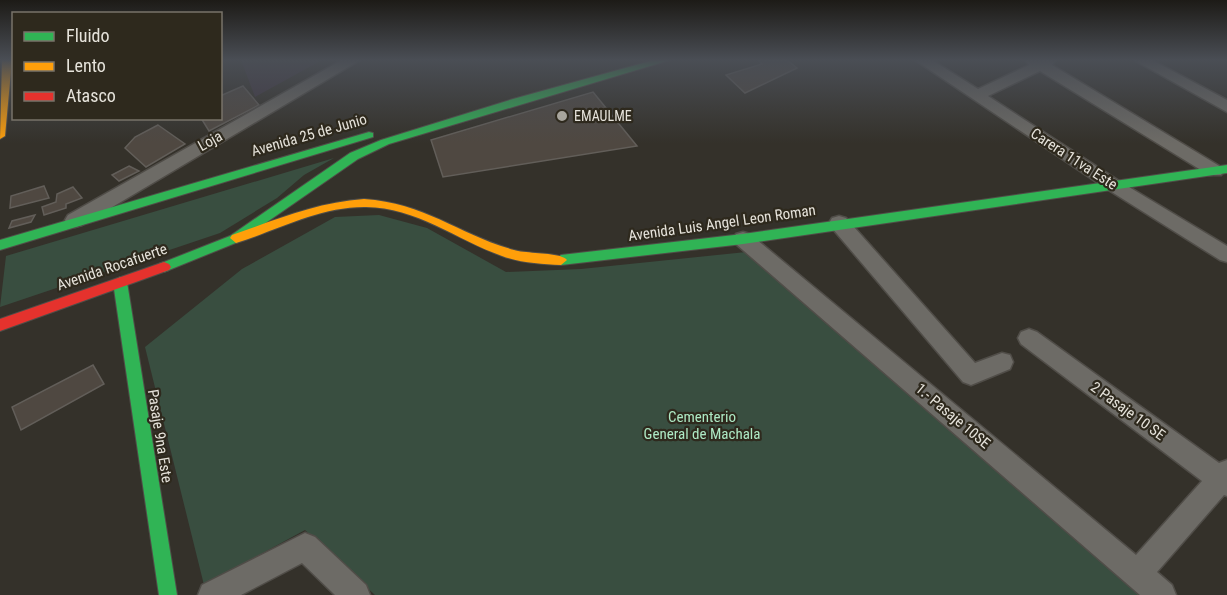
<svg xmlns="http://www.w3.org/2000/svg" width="1227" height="595" viewBox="0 0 1227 595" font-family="'Roboto Condensed',sans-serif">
<rect width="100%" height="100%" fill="#34312a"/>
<!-- education -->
<path fill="#3f3542" d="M 241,60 L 322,60 L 255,97 Z"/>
<!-- green -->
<path fill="#394e40" d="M 334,158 L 304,175 L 277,198 L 220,233 L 0,307 L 6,256 Z
M 379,215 L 427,228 L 506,272 L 581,269 L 756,251 L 1161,595 L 375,595 L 305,530 L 204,585 L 145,347 L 242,269 L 335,217 Z"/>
<!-- building -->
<path fill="#4f4841" stroke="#625e59" stroke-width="1.5" d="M 758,60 L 787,60 L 797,68 L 745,93 L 726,75 L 762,64 Z
M 243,86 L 259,105 L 209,131 L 201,118 L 220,118 L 220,96 Z
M 593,92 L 637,146 L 443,177 L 431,140 Z
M 158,125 L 185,144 L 146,167 L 125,148 L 135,137 Z
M 129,166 L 139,171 L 119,181 L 112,175 Z
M 44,186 L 49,198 L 10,208 L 11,196 Z
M 73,187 L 82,198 L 66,204 L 66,208 L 44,215 L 42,207 L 56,202 L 57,194 Z
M 35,215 L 31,222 L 9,228 L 12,221 Z
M 93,365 L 104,384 L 21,430 L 12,407 Z"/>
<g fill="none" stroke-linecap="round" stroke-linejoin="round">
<defs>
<path id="street" d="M 342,60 L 360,60 L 82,225 L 75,227 L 68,225 L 65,220 L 68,215 Z
M 915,60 L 932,60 L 978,89 L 1029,65 L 1025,60 L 1056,60 L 1052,65 L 1221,167 L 1224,171 L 1221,175 L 1209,175 L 1040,71 L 988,96 L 1119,181 L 1227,246 L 1227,262 L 1220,260 L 1107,189 Z
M 1134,60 L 1152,60 L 1227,100 L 1227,112 Z
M 839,216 L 846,218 L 975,363 L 1002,353 L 1010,355 L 1013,362 L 1010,369 L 971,385 L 963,382 L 832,228 L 829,223 L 832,218 Z
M 743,232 L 750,234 L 1136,555 L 1202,481 L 1021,344 L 1018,338 L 1021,332 L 1029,329 L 1037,332 L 1219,463 L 1227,460 L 1227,496 L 1224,495 L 1157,572 L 1172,585 L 1176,595 L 1140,595 L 736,244 L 733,239 L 736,234 Z
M 305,533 L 315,537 L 366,585 L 370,595 L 335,595 L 302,563 L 241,595 L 198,595 L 202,585 Z"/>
<path id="fast" d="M 654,60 L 670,60 L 389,144 L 358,159 L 238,242 L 164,272 L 157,267 L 159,264 L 230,236 L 350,153 L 381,140 L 513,99 Z
M 369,132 L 373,133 L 373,137 L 0,250 L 0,240 Z
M 1227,165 L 1227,173 L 743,244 L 561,265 L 555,260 L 561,255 L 743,234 Z
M 120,277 L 127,282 L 177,595 L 159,595 L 113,282 Z"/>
<path id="slow" d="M 2,60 L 12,60 L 5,136 L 0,139 Z
M 364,199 C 426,203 459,235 514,250 C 526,254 561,252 567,260 L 561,265 C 541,264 521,263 502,256 C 457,240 414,206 364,207 C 319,207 278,230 236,243 L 230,238 L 232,235 C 275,220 318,202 364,199 Z"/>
<path id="jam" d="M 164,262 L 169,264 L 171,267 L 169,270 L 0,331 L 0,319 Z"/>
</defs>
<!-- street casing -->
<use href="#street" stroke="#504d48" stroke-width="3"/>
<!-- fast casing -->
<use href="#fast" stroke="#504d48" stroke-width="2"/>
<!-- slow casing -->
<use href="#slow" stroke="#504d48" stroke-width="2"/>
<!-- jam casing -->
<use href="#jam" stroke="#504d48" stroke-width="2"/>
<!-- street -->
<use href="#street" fill="#6d6b66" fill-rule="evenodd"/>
<!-- fast -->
<use href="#fast" fill="#30b455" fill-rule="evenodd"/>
<!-- slow -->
<use href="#slow" fill="#ff9f0a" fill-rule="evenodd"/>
<!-- jam -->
<use href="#jam" fill="#e5322d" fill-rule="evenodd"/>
</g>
<!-- sky -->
<linearGradient id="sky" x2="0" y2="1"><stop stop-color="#1d1b17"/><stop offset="0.42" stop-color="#4a4e55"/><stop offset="1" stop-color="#4a4e55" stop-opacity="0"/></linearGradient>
<rect width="1227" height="143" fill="url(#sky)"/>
<!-- markers -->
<circle fill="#a8a59d" stroke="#2e291d" stroke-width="2" cx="562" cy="116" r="6"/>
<g text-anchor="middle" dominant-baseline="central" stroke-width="4.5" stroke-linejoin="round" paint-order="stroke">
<!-- far-poi labels -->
<g font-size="14" fill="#e6e3db" stroke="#2e291d" text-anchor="start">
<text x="574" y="116">EMAULME</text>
</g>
<!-- street labels -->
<g font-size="15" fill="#e6e3db" stroke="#2e291d">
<text transform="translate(309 135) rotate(-16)">Avenida 25 de Junio</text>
<text transform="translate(210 141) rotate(-29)">Loja</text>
<text transform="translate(1074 159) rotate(33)">Carera 11va Este</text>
<text transform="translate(722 223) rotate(-8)">Avenida Luis Angel Leon Roman</text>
<text transform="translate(112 267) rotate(-19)">Avenida Rocafuerte</text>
<text transform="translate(1128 411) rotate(36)">2 Pasaje 10 SE</text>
<text transform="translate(953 416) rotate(40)">1.- Pasaje 10SE</text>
<text transform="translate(160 436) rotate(81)">Pasaje 9na Este</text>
</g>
<!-- park labels -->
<g font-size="15" fill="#ade9c4" stroke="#2e291d">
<text x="702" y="417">Cementerio<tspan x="702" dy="17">General de Machala</tspan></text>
</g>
</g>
<!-- legend -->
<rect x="12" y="12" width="210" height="108" fill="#2e291d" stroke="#787369" stroke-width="1.5"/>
<rect x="24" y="32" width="30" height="9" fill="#30b455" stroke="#787369" stroke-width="1.5"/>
<text x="66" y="42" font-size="18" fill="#e6e3db">Fluido</text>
<rect x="24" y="62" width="30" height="9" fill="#ff9f0a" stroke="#787369" stroke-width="1.5"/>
<text x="66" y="72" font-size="18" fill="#e6e3db">Lento</text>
<rect x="24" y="92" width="30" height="9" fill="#e5322d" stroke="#787369" stroke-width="1.5"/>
<text x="66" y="102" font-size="18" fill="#e6e3db">Atasco</text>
</svg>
